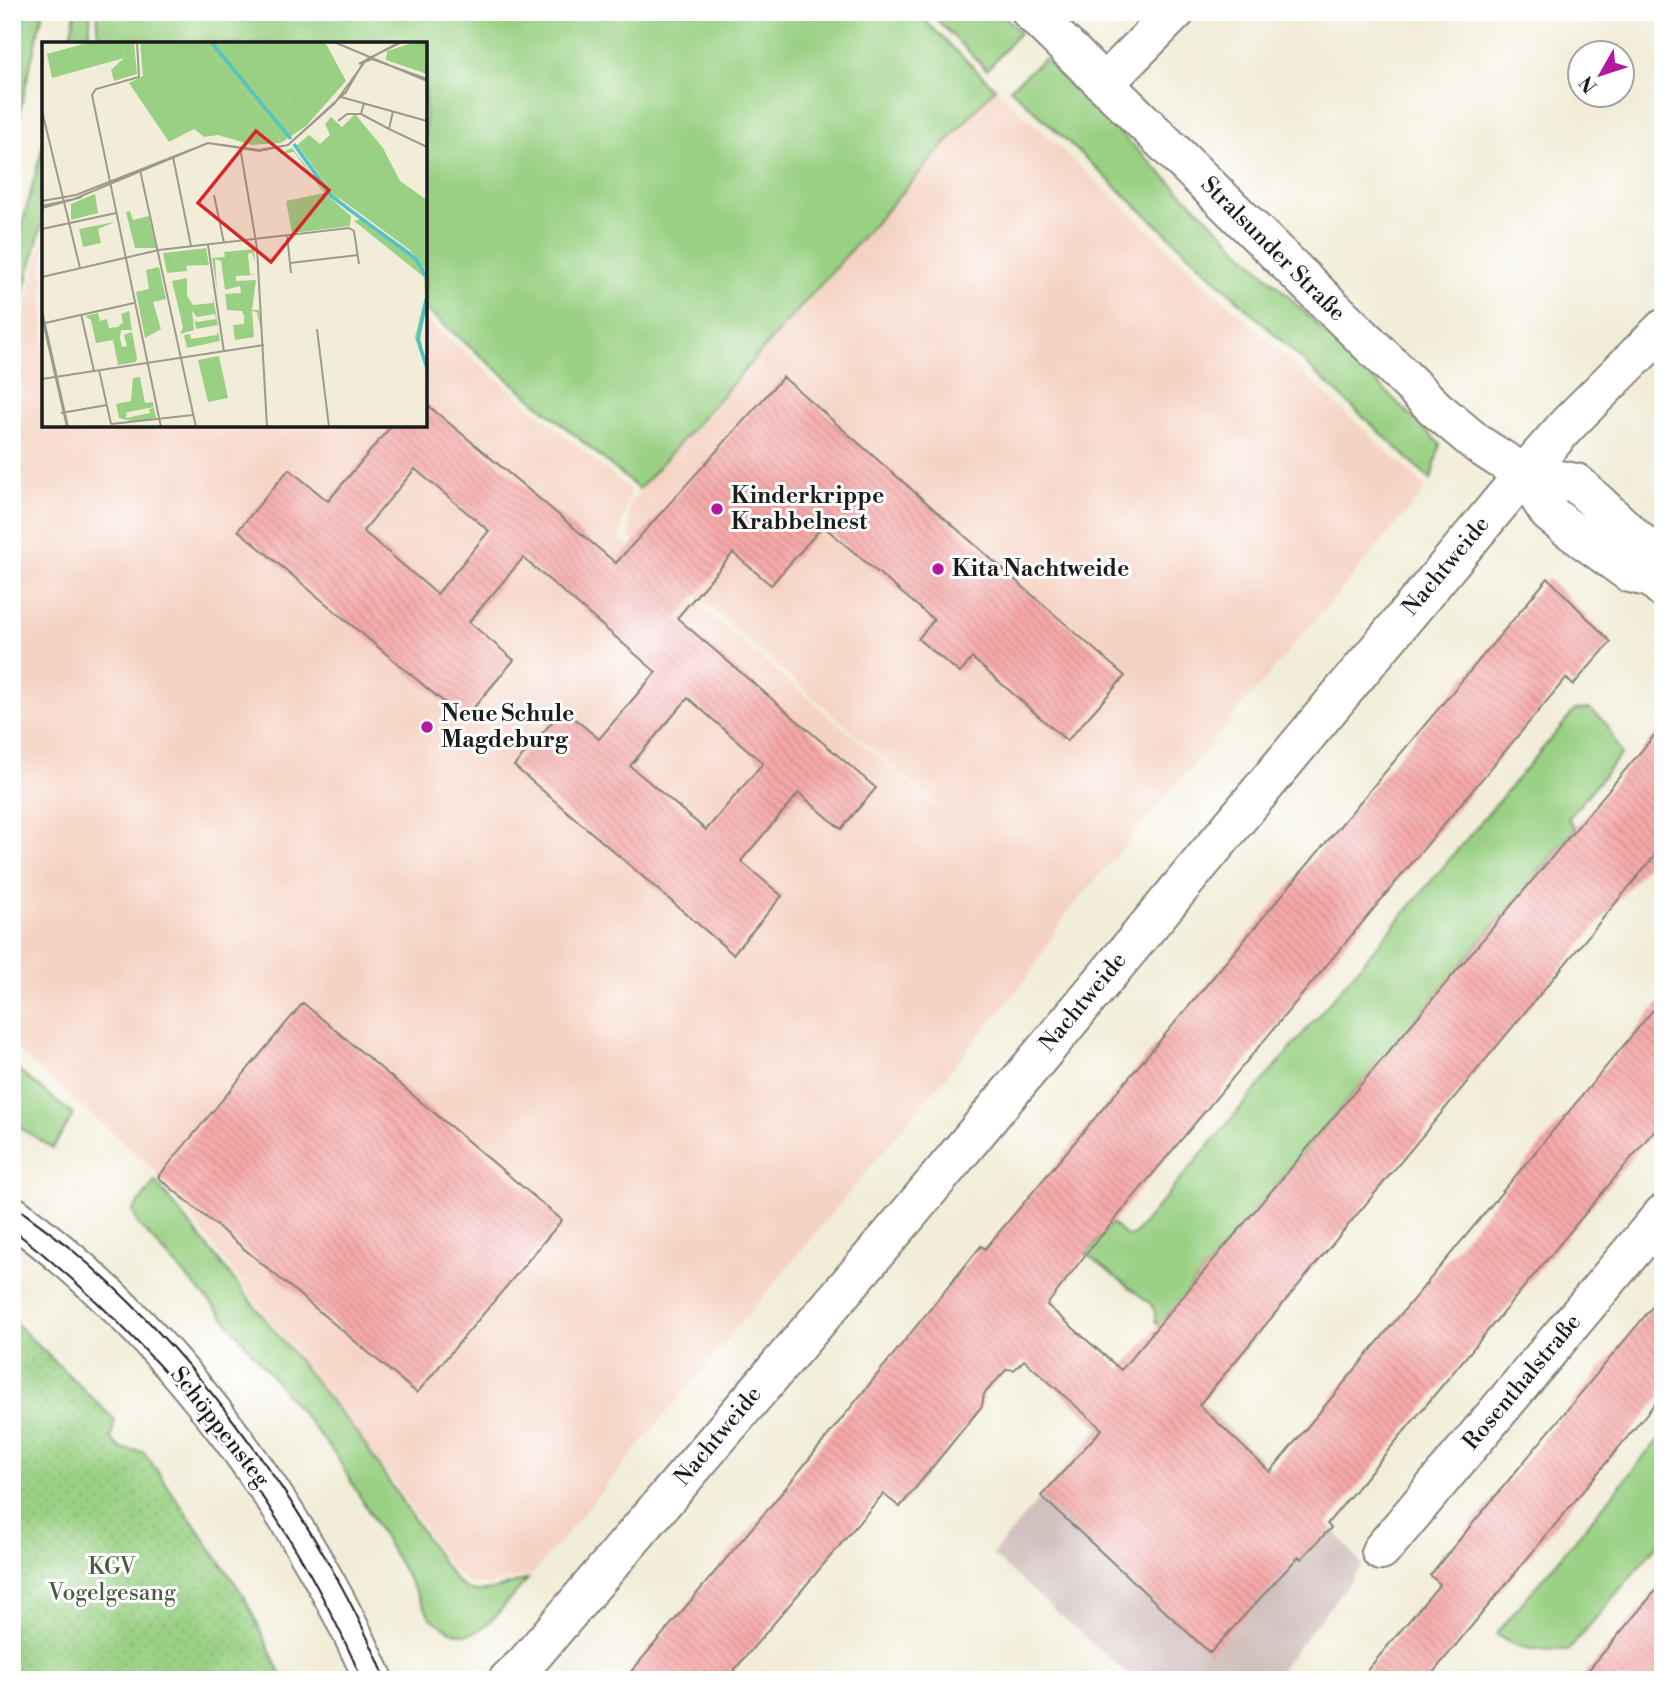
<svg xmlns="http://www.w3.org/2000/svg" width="1675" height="1692" viewBox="0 0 1675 1692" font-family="'Libre Bodoni',serif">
<defs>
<pattern id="garden-dots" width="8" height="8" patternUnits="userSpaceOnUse" patternTransform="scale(1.75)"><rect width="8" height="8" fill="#99d083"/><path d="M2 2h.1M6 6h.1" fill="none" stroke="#83b271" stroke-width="1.8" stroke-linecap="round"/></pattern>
<pattern id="building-back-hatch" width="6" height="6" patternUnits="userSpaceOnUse" patternTransform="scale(1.75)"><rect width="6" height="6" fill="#f5a8a7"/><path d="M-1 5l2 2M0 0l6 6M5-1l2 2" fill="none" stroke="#d1908f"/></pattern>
</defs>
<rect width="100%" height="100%" fill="#fff"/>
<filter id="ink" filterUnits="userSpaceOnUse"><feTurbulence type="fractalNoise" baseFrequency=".0143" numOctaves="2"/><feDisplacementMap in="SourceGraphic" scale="14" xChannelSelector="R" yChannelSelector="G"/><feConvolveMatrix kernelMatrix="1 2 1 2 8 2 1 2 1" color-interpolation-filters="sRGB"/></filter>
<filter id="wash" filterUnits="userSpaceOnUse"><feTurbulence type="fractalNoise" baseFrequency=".00686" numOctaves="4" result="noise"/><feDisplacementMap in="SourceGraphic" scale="28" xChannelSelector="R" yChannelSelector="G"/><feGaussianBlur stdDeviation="1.57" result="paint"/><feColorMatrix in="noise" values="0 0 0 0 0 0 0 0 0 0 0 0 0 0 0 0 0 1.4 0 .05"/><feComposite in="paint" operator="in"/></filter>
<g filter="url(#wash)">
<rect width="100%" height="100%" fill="#f2edd8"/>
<!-- built -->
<path fill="#f5d3c2" d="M 995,88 L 1427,488 L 1065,916 L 1027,978 L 533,1574 L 488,1585 L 468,1583 L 446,1563 L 402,1493 L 156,1171 L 12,1046 L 12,357 L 44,235 L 44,425 L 425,425 L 425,319 L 630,490 L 619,538 L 1000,860 L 630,538 L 629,503 Z"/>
<!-- industrial -->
<path fill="#d1c0bd" d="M 1157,1360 L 1335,1531 L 1362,1566 L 1272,1680 L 1134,1680 L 992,1555 Z"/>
<!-- grass -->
<path fill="#99d083" stroke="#5a7650" stroke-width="2" d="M 12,12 L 43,12 L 12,144 Z
M 75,12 L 91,12 L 88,44 L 69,44 Z
M 98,12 L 916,12 L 995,88 L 639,489 L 425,309 L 425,44 L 111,44 L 97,31 Z
M 929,12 L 1000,12 L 1020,32 L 987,70 Z
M 1044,59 L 1440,444 L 1431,480 L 1010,88 Z
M 44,141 L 44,216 L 12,339 L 12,264 Z
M 1590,709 L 1606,723 L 1621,754 L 1568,819 L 1576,828 L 1159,1325 L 1155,1321 L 1155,1312 L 1151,1304 L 1086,1254 L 1112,1223 L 1126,1236 L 1133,1236 L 1575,710 Z
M 12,1065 L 73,1115 L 53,1148 L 12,1123 Z
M 155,1181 L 361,1439 L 442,1562 C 449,1571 457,1585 469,1590 C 483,1596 513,1583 528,1579 C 518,1590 508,1601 498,1613 C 473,1640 461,1641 431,1618 L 335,1454 L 223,1316 L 138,1224 L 133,1211 Z
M 1663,1434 L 1663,1538 L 1569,1650 C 1542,1650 1518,1652 1496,1634 Z"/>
<!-- garden -->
<path fill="url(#garden-dots)" stroke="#5a7650" stroke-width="2" d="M 12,1320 L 115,1420 L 111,1438 L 120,1448 L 144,1452 L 244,1596 L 284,1680 L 12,1680 Z"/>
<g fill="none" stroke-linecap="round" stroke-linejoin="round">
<!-- stream -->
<path stroke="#54c2cb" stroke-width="14" d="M 12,47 L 22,12"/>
</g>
<g id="blocks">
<!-- building -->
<path fill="url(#building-back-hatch)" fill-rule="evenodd" d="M 783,377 L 1125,676 L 1067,741 L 972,658 L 960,673 L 918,639 L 934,620 L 823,526 L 771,585 L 733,553 L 677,618 L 876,788 L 841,829 L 799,793 L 741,861 L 782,896 L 733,954 L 514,766 L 563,709 L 599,739 L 656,672 L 568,596 L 523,558 L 469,622 L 514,660 L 464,719 L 238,530 L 289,469 L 328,501 L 392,425 L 425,425 L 425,403 L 616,563 ZM 415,469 L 489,531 L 437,594 L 363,531 ZM 688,698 L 763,763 L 706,830 L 630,766 Z
M 1548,578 L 1611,642 L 1573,685 L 1566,678 L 1086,1254 L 1047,1305 L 1121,1370 L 1663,725 L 1663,846 L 1199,1405 L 1270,1472 L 1663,998 L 1663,1120 L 1327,1524 L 1331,1528 L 1301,1559 L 1299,1556 L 1210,1653 L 1041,1496 L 1102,1429 L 1024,1360 L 1014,1370 L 1007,1369 L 984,1394 L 982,1406 L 900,1507 L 883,1494 L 726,1680 L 624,1680 L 784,1490 L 981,1246 L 985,1249 Z
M 303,1003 L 562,1220 L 417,1393 L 158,1177 Z
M 1663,1294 L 1663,1394 L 1427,1680 L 1359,1680 L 1440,1584 L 1430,1575 Z
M 1663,1582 L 1663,1680 L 1580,1680 Z"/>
</g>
</g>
<g filter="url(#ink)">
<use href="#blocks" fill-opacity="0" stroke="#87847a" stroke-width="2"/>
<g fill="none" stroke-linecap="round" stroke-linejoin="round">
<defs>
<path id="minor" d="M 1031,12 L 1436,409 L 1479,445 L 1524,474 L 1576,483 L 1646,548 L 1652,578 L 1663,588
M 1105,83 L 1175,12
M 1524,474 L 1549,513 L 1565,526 L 1630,573 L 1652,578
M 1381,1551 L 1663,1214
M 508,1680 L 525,1664 L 912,1210 L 1524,474 L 1567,425 L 1663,329"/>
<path id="secondary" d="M 12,1215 C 168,1330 296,1504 374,1680"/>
</defs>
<!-- minor casing -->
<use href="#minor" stroke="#87847a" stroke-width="42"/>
<!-- secondary casing -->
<use href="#secondary" stroke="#87847a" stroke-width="42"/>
<!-- minor -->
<use href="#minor" stroke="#fff" stroke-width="38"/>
<!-- secondary -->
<use href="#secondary" stroke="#fff" stroke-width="38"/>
<!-- tram -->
<path stroke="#1c1c1c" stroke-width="2" d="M 12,1204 C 32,1219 52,1233 71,1249 C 199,1356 323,1526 386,1680
M 12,1229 C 163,1347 287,1503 362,1680"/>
</g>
</g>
<!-- markers -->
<g fill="#b5179e" stroke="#fff" stroke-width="2.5">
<circle cx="717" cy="509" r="7"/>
<circle cx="938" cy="569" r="7"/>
<circle cx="427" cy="727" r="7"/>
</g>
<g text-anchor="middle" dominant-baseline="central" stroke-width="6" stroke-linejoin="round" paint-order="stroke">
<!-- street labels -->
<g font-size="23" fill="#1c1c1c" stroke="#fff">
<text transform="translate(1273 249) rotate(45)">Stralsunder Straße</text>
<text transform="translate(1446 566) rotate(-50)">Nachtweide</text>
<text transform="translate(1083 1002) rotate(-50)">Nachtweide</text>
<text transform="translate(1522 1382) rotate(-50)">Rosenthalstraße</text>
<text transform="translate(220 1427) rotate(52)">Schöppensteg</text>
<text transform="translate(718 1436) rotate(-50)">Nachtweide</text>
</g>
<!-- poi labels -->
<g font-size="23" font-weight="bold" fill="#1c1c1c" stroke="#fff" text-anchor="start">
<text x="731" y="496">Kinderkrippe<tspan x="731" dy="26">Krabbelnest</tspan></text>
<text x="952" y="569">Kita Nachtweide</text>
<text x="441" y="714">Neue Schule<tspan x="441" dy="26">Magdeburg</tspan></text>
</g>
<!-- park labels -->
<g font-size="23" fill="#485b40" stroke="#fff">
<text x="112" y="1567">KGV<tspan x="112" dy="26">Vogelgesang</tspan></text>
</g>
</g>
<!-- overview -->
<g transform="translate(42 42)">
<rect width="385" height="385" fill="#f2edd8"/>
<path d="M 48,0 L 79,0 L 82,16 L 10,36 L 5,12 ZM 254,103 L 293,153 L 318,177 L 288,154 ZM 250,106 L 288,156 L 309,174 L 308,184 L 250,191 L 244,159 L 282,151 L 252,110 L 237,112 ZM 88,169 L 91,178 L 107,174 L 114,206 L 93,206 L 84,170 ZM 321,176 L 369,210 L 385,231 L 385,259 L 377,288 L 385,332 L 373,295 L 383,255 L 382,235 L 312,179 ZM 73,180 L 56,187 L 59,201 L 41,205 L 37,187 ZM 164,206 L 167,223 L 134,224 L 131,210 ZM 212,207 L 213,219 L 210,211 L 206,212 L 208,232 L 214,233 L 194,234 L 194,239 L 214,238 L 210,268 L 217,268 L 219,289 L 215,270 L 210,269 L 212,295 L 193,298 L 191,283 L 202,282 L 202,274 L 200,269 L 185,268 L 183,252 L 199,251 L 198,244 L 183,248 L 179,219 L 173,217 L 175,248 L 170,216 L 183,215 L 182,210 ZM 117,225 L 124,257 L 111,260 L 119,287 L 103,296 L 94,250 L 107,247 L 104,228 ZM 145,236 L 145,254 L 151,263 L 171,261 L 171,255 L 176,283 L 154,287 L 152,276 L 154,280 L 174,277 L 173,272 L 155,275 L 150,269 L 152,288 L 138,292 L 141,285 L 130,239 ZM 87,269 L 90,288 L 79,288 L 78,296 L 80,305 L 85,304 L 82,293 L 90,290 L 95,316 L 94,320 L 76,323 L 71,298 L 54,301 L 49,278 L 43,274 L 56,271 L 58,279 L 65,277 L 67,286 L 76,285 L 81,280 L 79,272 ZM 176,289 L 178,299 L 145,306 L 142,293 L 148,292 L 149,297 L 175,293 ZM 98,335 L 103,361 L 111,360 L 112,365 L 81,371 L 85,371 L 84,376 L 108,371 L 107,367 L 112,366 L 114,376 L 93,380 L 77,376 L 74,362 L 89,359 L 91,336 Z" fill="#99d083"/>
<path d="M 79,0 L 92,0 L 95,32 L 72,39 L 69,28 L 82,16 ZM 162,0 L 283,0 L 304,39 L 264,84 L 239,101 L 232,84 ZM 235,10 L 255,52 L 247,60 L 246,60 ZM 373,0 L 385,0 L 385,32 L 344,18 L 345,9 ZM 53,152 L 56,171 L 29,178 L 29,162 ZM 131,210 L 134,224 L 144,223 L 145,229 L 125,231 L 121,211 ZM 177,314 L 186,356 L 166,360 L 156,318 Z" fill="#99d083" fill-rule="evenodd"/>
<path d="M 98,0 L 162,0 L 232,84 L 239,101 L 210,103 L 176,93 L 162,95 L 152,87 L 127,100 L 87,41 L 101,34 ZM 235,10 L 256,53 L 246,60 L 211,27 L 223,12 ZM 313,72 L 341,106 L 358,139 L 385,158 L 385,230 L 368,208 L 293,153 L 255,103 L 267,93 L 278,102 L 288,93 L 283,82 L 289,75 L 300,85 Z" fill="#99d083"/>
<path fill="none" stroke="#54c2cb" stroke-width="3.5" d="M 169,0 L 249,97M 252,102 L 289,154 L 374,217 L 385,236M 385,254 L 376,298 L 385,326"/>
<path fill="none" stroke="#9c998d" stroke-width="2" d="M 95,0 L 97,35 L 54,47 L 50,53 L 119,385M 292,0 L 385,39M 322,20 L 330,17 L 385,37M 317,22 L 358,0M 299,55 L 385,79M 322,61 L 319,72 L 347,87M 0,69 L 38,226M 351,69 L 347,87 L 385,105M 296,79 L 305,72 L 319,72M 198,105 L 215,206 L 225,385M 131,115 L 149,204M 98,128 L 154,385M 172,153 L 182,201M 0,159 L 34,153 L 166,101 L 217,108 L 246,103 L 304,50 L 321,21M 0,164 L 32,157 L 166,101 L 217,109 L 246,103 L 292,62 L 325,17 L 360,0M 0,166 L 40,155M 0,187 L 74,171M 245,193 L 249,231M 166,203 L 182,310M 248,221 L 316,213M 0,235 L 117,208 L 307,186 L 312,189 L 317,222M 0,269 L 26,385M 39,272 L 52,329M 0,275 L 25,385M 3,281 L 92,261M 275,287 L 287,385M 57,328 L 69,382M 0,337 L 222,303M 19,371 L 65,363M 69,382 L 151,373"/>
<path fill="#d62828" fill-opacity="0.15" stroke="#d62828" stroke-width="3.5" d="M 214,89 L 287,148 L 229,220 L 156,161 Z"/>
<rect width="385" height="385" fill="none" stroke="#1c1c1c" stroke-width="3.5"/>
</g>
<!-- margin -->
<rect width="1675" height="1692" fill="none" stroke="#fff" stroke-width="42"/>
<!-- north arrow -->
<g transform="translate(1601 74) rotate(231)"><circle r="33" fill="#ffffff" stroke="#a4a4a4" stroke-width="2"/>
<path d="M0-5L12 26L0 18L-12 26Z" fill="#b5179e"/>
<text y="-10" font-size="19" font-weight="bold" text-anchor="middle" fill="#1c1c1c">N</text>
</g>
</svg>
